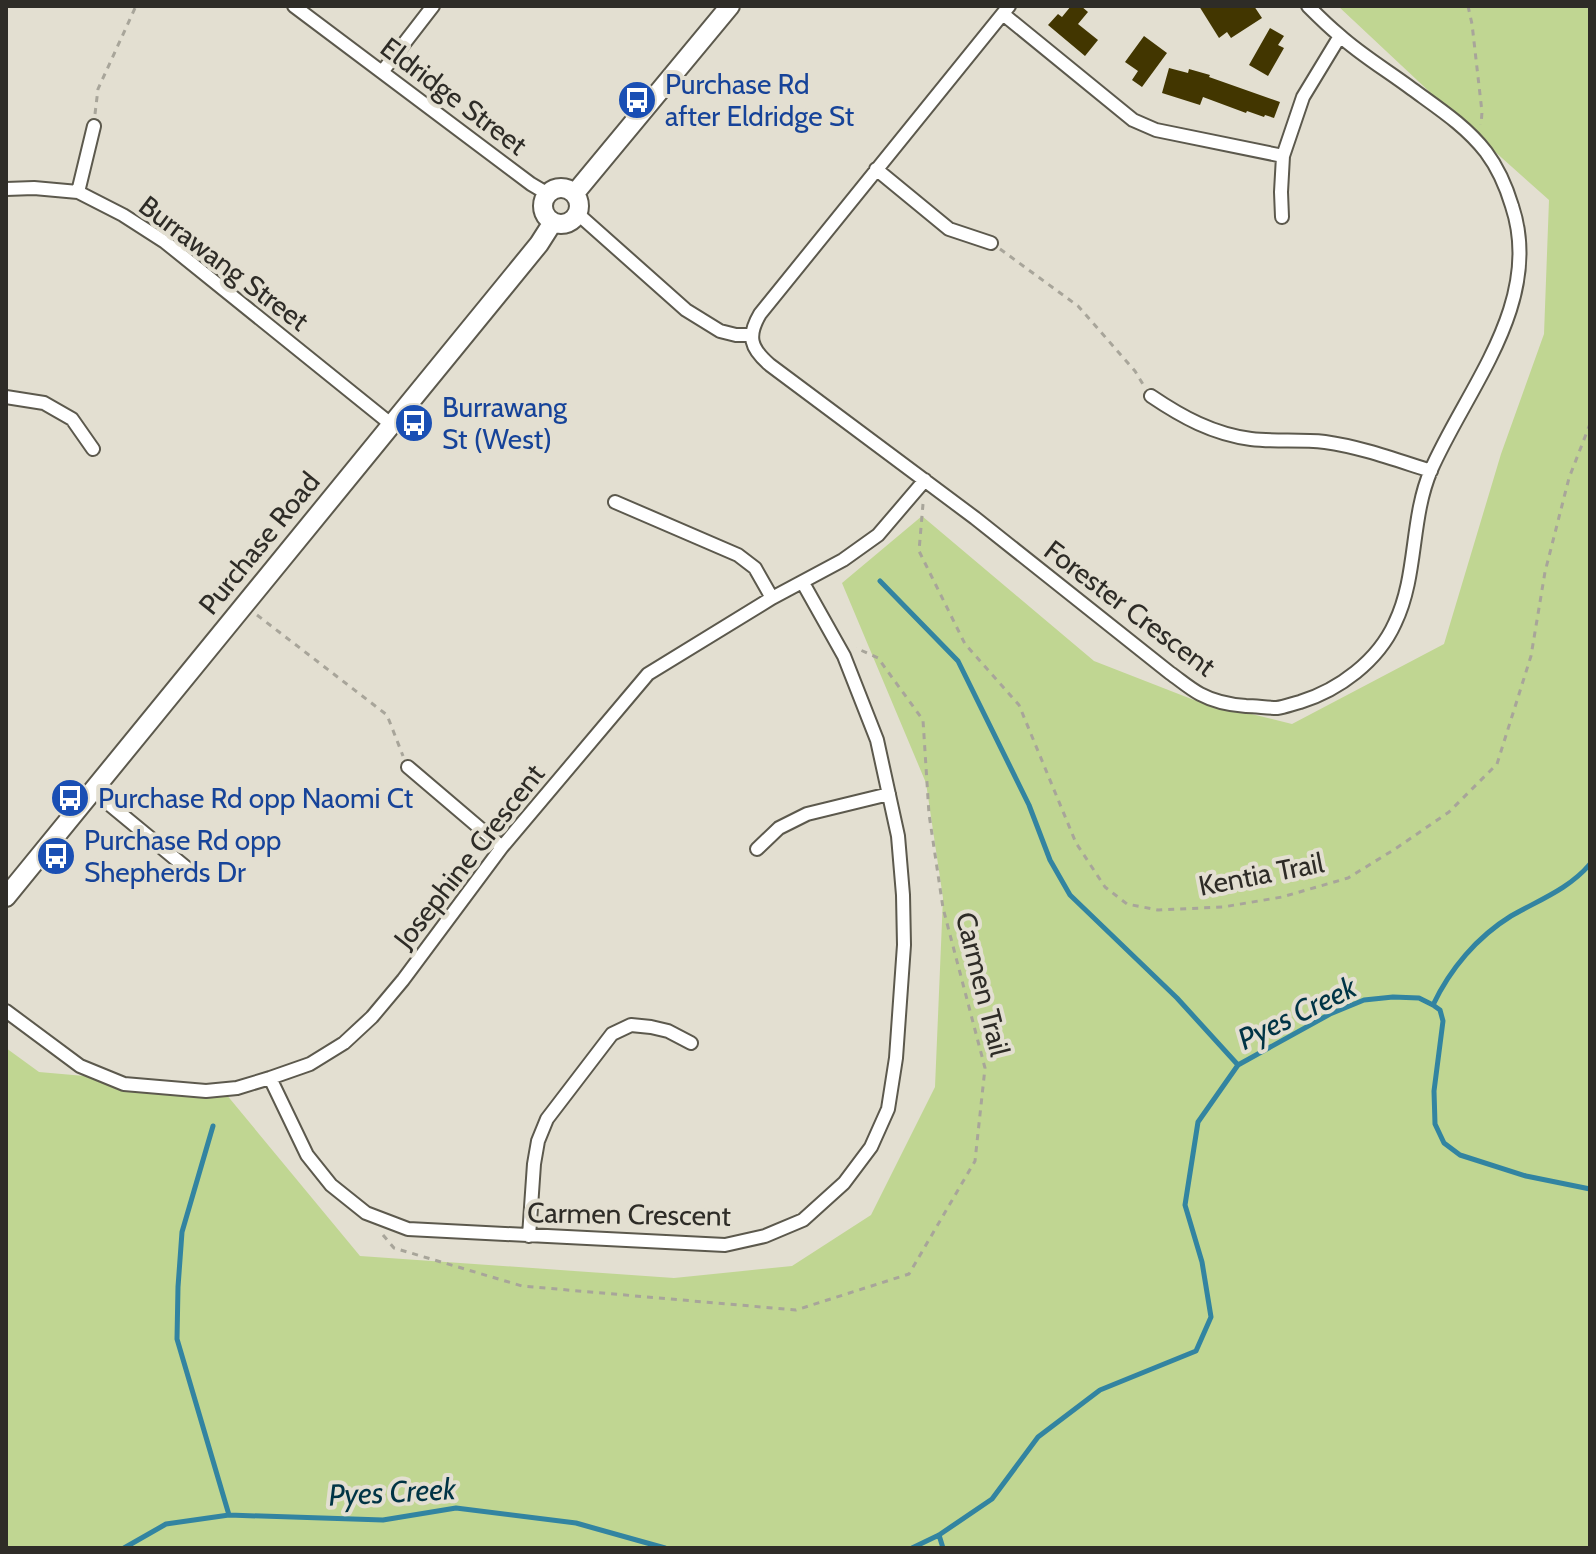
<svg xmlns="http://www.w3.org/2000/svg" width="1596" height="1554" viewBox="0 0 1596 1554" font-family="Cabin,sans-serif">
<rect width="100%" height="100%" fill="#e3dfd1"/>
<!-- green -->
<path fill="#c0d692" d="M 1338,6 L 1590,6 L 1590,1548 L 6,1548 L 6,1048 L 39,1072 L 221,1088 L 360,1256 L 674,1278 L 792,1266 L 871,1215 L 935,1087 L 943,898 L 926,783 L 842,583 L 922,516 L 1094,661 L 1194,700 L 1292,724 L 1444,644 L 1501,454 L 1544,334 L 1549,200 L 1465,125 Z"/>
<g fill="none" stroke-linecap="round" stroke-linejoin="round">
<!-- stream -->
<path stroke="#3284a1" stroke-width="5" d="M 880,581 L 958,661 L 1029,805 L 1050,860 L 1070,895 L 1177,998 L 1238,1065
M 1433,1005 L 1440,1010 L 1443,1021 L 1434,1091 L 1435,1124 L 1444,1143 L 1460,1155 L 1526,1176 L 1590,1189
M 213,1126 L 182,1232 L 178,1287 L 177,1339 L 229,1515
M 939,1535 L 943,1548
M 124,1548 L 166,1524 L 229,1515 L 383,1520 L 456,1508 L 576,1523 L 665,1548
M 912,1548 L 939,1535 L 992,1499 L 1038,1437 L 1100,1390 L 1196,1351 L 1211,1317 L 1202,1262 L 1185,1205 L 1198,1122 L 1238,1065 L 1330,1014 L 1364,1000 L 1393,997 L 1419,998 L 1433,1005 C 1450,969 1477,937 1511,916 C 1539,900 1569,889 1590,864"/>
</g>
<!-- building -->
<path fill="#423600" d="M 1071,6 L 1081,6 L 1088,12 L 1078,24 L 1098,40 L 1085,56 L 1048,25 L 1058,14 L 1062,17 Z
M 1199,6 L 1254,6 L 1262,18 L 1231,38 L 1227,32 L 1219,38 Z
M 1270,28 L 1284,36 L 1278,45 L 1284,48 L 1268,76 L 1249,65 Z
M 1144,36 L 1167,53 L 1142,87 L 1132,80 L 1138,71 L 1125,62 Z
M 1169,68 L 1188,73 L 1189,69 L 1210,75 L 1209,77 L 1280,102 L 1274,118 L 1265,115 L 1264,117 L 1247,111 L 1246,113 L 1203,97 L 1200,105 L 1162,93 Z"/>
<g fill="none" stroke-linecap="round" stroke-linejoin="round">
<defs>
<path id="street" d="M 294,6 L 531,184 L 548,194
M 1009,6 L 760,314 C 747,336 750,348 770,365 L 975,518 L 1170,673 C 1180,680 1189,688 1200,694 C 1213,701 1231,705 1246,706 C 1256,706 1267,708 1277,708 C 1284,707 1292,704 1300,702 C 1339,690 1378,661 1395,623 C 1418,575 1410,519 1431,470 C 1467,388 1544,302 1512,206 C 1506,186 1498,168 1486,152 C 1466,126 1438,108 1412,89 C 1388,71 1361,55 1339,35 C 1328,26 1318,16 1308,6
M 1003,14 L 1133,120 L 1156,130 L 1283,156
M 382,72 L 433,6
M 876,169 L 949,229 L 991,243
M 6,189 L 34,188 L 78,192 L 123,215 L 165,242 L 392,425
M 78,192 L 94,126
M 578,214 L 686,310 L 720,331 L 736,335 L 751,335
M 1282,217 L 1281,192 L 1283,156 L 1303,97 L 1340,36
M 1151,396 C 1182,417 1213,434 1251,439 C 1275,442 1300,439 1325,442 C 1361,447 1396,460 1431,471
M 6,397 L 44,403 L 72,419 L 93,449
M 615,502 L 738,555 L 755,568 L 772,598
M 408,767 L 502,847
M 92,790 L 195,875
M 757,849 L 779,828 L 807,814 L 889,794
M 6,1011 L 80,1066 L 124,1084 L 206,1091 L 237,1088 L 270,1078 L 310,1064 L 344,1043 L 372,1017 L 403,980 L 502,847 L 648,674 L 772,598 L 843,560 L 878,535 L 925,480
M 270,1078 L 307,1155 L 331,1185 L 366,1213 L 408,1229 L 725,1245 L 765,1236 L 803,1220 L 844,1183 L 871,1147 L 888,1109 L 896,1058 L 904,945 L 903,895 L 898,836 L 877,740 L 844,656 L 803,583
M 529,1236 L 534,1164 L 538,1141 L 547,1119 L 612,1034 L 631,1025 L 651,1027 L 668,1031 L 691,1043"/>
<path id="secondary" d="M543 206a18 18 0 1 1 36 0a18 18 0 1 1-36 0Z
M 575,193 L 730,6
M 6,897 L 539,244 L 553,222"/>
</defs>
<!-- street casing -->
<use href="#street" stroke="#5c594d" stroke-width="16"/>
<!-- secondary casing -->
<use href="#secondary" stroke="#5c594d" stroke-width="22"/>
<!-- path -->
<path stroke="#a8a59a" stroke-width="3" stroke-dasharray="6 6" stroke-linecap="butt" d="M 1468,6 L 1472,24 L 1482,112 L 1481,125
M 95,114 L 98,89 L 136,6
M 1000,249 L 1078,306 L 1135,371 L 1144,386
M 923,504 L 919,551 L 965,644 L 1019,705 L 1076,843 L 1105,887 L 1127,904 L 1158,910 L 1223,907 L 1282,897 L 1348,878 L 1395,849 L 1449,812 L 1497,764 L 1531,656 L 1545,572 L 1569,478 L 1590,424
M 257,615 L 387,715 L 403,756
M 383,1235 L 394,1248 L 522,1286 L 796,1310 L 909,1274 L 975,1161 L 985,1068 L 943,908 L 929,814 L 923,720 L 878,658 L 856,648"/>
<!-- street -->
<use href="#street" stroke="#fff" stroke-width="12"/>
<!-- secondary -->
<use href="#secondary" stroke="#fff" stroke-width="18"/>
</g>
<!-- icons -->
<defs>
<symbol id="bus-disc" viewBox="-11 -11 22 22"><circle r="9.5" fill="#1a4fb4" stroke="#e3dfd1"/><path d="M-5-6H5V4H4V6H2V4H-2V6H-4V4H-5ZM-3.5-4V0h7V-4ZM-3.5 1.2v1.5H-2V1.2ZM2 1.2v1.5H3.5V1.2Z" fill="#fff"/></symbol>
</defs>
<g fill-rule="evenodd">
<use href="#bus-disc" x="615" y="78" width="44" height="44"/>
<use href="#bus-disc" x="392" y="401" width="44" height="44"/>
<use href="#bus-disc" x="48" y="776" width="44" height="44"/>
<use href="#bus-disc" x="34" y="834" width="44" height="44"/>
</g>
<g text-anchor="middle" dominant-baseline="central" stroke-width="8" stroke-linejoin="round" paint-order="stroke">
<!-- transit labels -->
<g font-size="28" fill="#164399" stroke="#e3dfd1" text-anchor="start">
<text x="665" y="84">Purchase Rd<tspan x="665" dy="32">after Eldridge St</tspan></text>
<text x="442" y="407">Burrawang<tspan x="442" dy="32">St (West)</tspan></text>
<text x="98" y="798">Purchase Rd opp Naomi Ct</text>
<text x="84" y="840">Purchase Rd opp<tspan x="84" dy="32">Shepherds Dr</tspan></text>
</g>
<!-- street labels -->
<g font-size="28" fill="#2e2c27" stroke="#e3dfd1">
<text transform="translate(454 96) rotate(37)">Eldridge Street</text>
<text transform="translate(224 263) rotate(37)">Burrawang Street</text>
<text transform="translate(259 543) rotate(-51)">Purchase Road</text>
<text transform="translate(1130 608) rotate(37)">Forester Crescent</text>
<text transform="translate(469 856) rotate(-52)">Josephine Crescent</text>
<text transform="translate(1261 874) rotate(-11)">Kentia Trail</text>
<text transform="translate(983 984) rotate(76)">Carmen Trail</text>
<text transform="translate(629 1214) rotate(1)">Carmen Crescent</text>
</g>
<!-- water labels -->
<g font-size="30" font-style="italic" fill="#003445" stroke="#e3dfd1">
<text transform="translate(1297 1013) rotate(-26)">Pyes Creek</text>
<text transform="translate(392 1492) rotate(-3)">Pyes Creek</text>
</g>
</g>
<!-- border -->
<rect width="1596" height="1554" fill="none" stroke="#2e2c27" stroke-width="16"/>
</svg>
